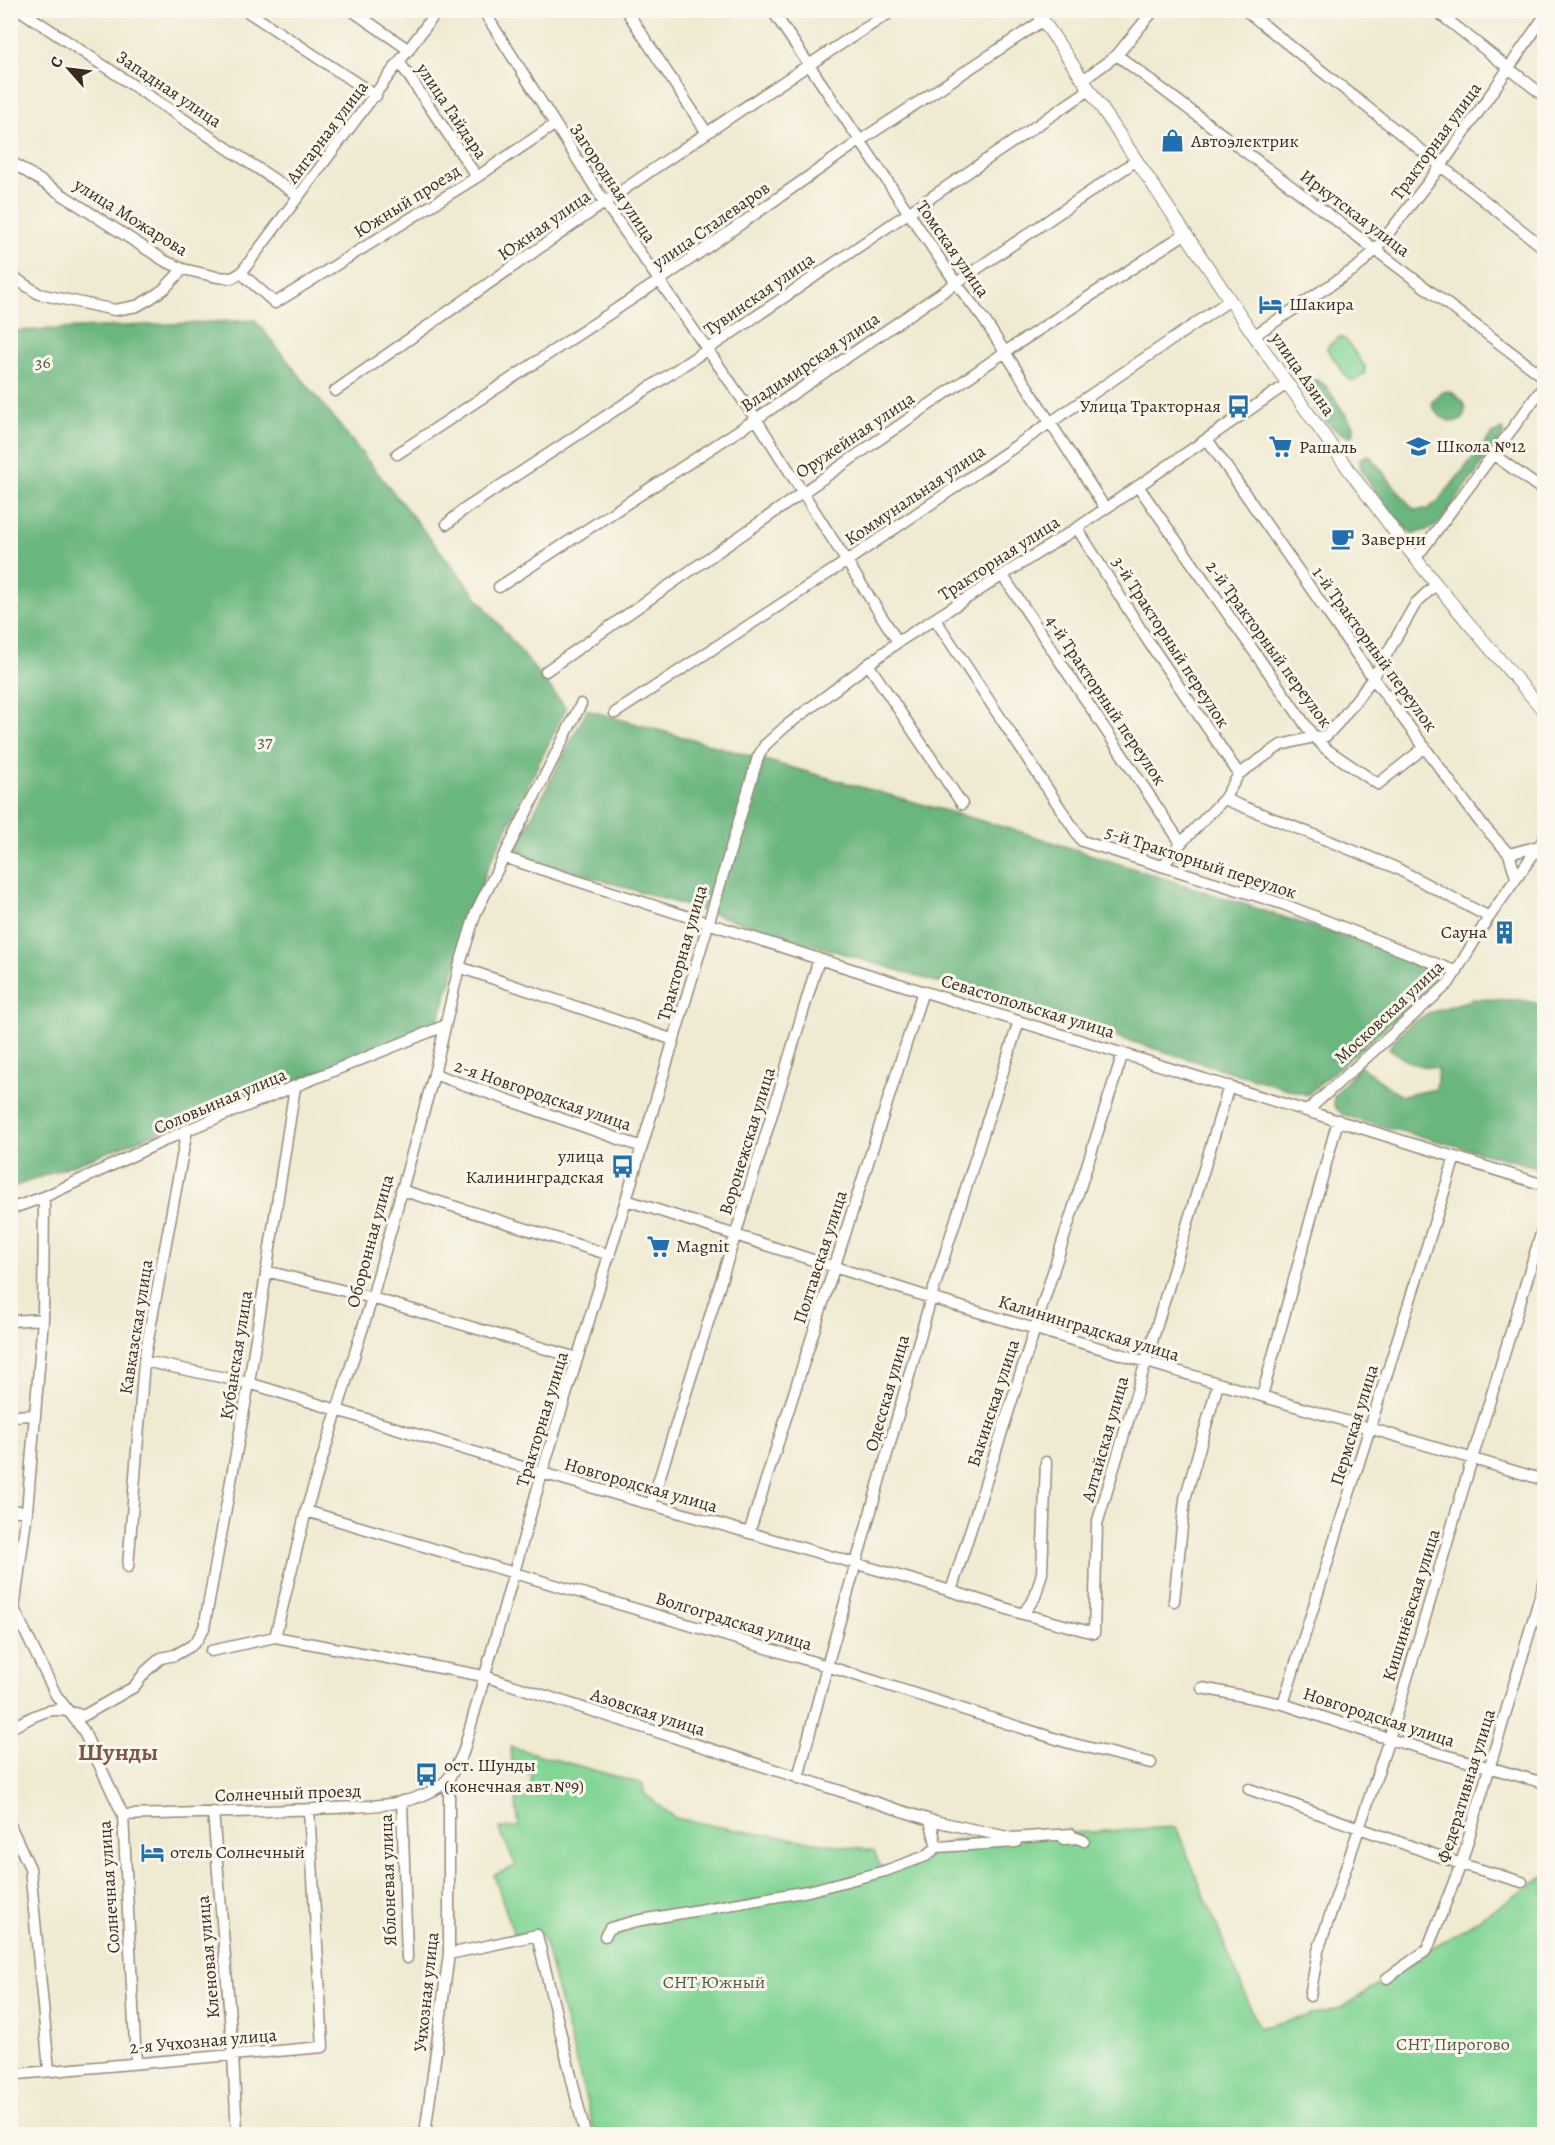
<svg xmlns="http://www.w3.org/2000/svg" width="1555" height="2145" viewBox="0 0 1555 2145" font-family="Alegreya,serif">
<rect width="100%" height="100%" fill="#fbf7ec"/>
<filter id="ink" filterUnits="userSpaceOnUse"><feTurbulence type="fractalNoise" baseFrequency=".0167" numOctaves="2"/><feDisplacementMap in="SourceGraphic" scale="12" xChannelSelector="R" yChannelSelector="G"/><feConvolveMatrix kernelMatrix="1 2 1 2 8 2 1 2 1" color-interpolation-filters="sRGB"/></filter>
<filter id="wash" filterUnits="userSpaceOnUse"><feTurbulence type="fractalNoise" baseFrequency=".008" numOctaves="4" result="noise"/><feDisplacementMap in="SourceGraphic" scale="24" xChannelSelector="R" yChannelSelector="G"/><feGaussianBlur stdDeviation="1.35" result="paint"/><feColorMatrix in="noise" values="0 0 0 0 0 0 0 0 0 0 0 0 0 0 0 0 0 1.4 0 .05"/><feComposite in="paint" operator="in"/></filter>
<g filter="url(#wash)">
<rect width="100%" height="100%" fill="#efead1"/>
<!-- green -->
<path fill="#83d596" stroke="#5f805a" stroke-width="1.5" d="M 1340,337 L 1347,341 L 1365,367 L 1364,374 L 1354,381 L 1348,379 L 1327,349 L 1328,346 Z
M 511,1747 L 643,1784 L 644,1793 L 675,1818 L 735,1830 L 874,1851 L 881,1868 L 917,1859 L 954,1840 L 1176,1827 L 1259,2028 L 1341,2008 L 1544,1877 L 1544,2134 L 595,2134 L 545,1943 L 540,1933 L 514,1935 L 494,1875 L 516,1866 L 499,1828 L 519,1827 L 515,1794 L 530,1792 L 531,1773 L 512,1773 Z"/>
<!-- forest -->
<path fill="#6ab67f" stroke="#52704e" stroke-width="1.5" d="M 255,320 L 566,708 L 486,871 L 436,1028 L 11,1188 L 11,329 L 15,331 Z
M 1316,380 L 1325,385 L 1354,427 L 1354,432 L 1351,436 C 1333,437 1314,406 1306,392 L 1311,381 Z
M 1448,391 C 1460,397 1470,405 1462,420 L 1452,422 L 1441,417 L 1433,408 L 1432,402 C 1437,396 1440,392 1448,391 Z
M 1502,429 L 1504,434 L 1440,522 L 1432,528 L 1414,534 L 1406,529 C 1396,517 1360,477 1360,463 C 1359,457 1364,456 1369,455 L 1412,508 L 1416,510 L 1428,509 L 1440,499 L 1492,434 Z
M 587,710 L 1021,832 L 1449,971 L 1307,1095 L 513,853 Z
M 1474,999 L 1522,1000 L 1544,1005 L 1544,1169 L 1359,1120 L 1342,1114 L 1334,1106 L 1334,1096 L 1360,1066 L 1401,1096 L 1436,1089 L 1438,1068 C 1415,1066 1407,1063 1389,1048 C 1411,1014 1438,1010 1474,999 Z"/>
</g>
<g filter="url(#ink)">
<g fill="none" stroke-linecap="round" stroke-linejoin="round">
<defs>
<path id="minor" d="M 20,10 L 299,196
M 245,10 L 376,96
M 351,10 L 409,50
M 483,10 L 605,203 L 756,419 L 898,642
M 626,10 L 707,133
M 772,10 L 956,283 L 985,321 L 1105,508
M 1245,10 L 1544,248
M 1435,10 L 1544,96
M 1117,55 L 1544,377
M 400,63 L 477,177
M 1083,80 L 1117,55 L 1154,10
M 10,161 L 165,261 L 183,269 L 217,277 L 232,278 L 241,273 L 438,10
M 241,273 L 275,303 L 477,177 L 554,125
M 10,275 L 39,294 L 115,310 L 137,306 L 151,298 L 164,289 L 183,269
M 1255,335 L 1359,266 L 1376,249 L 1441,166 L 1544,17
M 335,391 C 520,262 703,131 894,10
M 1207,439 L 1373,678 L 1480,822 L 1509,854 L 1516,877
M 397,454 L 659,281 L 861,140 L 1042,21
M 1494,455 L 1544,491
M 1138,486 L 1314,737 L 1326,749 L 1378,784 L 1425,747
M 447,524 L 462,511 L 708,349 L 1089,90
M 1077,528 L 1148,641 L 1239,774
M 1416,558 L 1544,386
M 1003,576 L 1181,843
M 499,587 L 756,419 L 1137,160
M 935,619 L 1082,841 L 1283,904 L 1457,972
M 868,664 L 962,804
M 546,671 L 1005,352 L 1186,233
M 615,713 L 847,561 L 1230,300
M 1224,799 L 1394,867 L 1489,917
M 1509,854 L 1539,846
M 503,857 L 819,959 L 1544,1185
M 1163,866 L 1181,843 L 1224,799 L 1239,774 L 1281,745 L 1314,737 L 1326,736 L 1339,722 L 1373,678 L 1416,603 L 1436,584
M 459,967 L 674,1040
M 1542,981 L 1544,978
M 434,1074 L 642,1147
M 1307,1111 L 1449,983 L 1489,917 L 1544,839
M 401,1190 L 610,1255
M 44,1197 L 43,1319 L 27,1511 L 14,1609 L 56,1695 L 83,1730 L 123,1815 L 136,2063
M 626,1200 L 931,1298 L 1544,1480
M 10,1209 L 44,1197 L 187,1130 L 444,1026
M 266,1271 L 372,1298 L 577,1358
M 10,1321 L 43,1319
M 144,1361 L 249,1383 L 542,1473 L 951,1591 L 1023,1614 L 1094,1633 L 1097,1524 L 1229,1086
M 1262,1396 L 1338,1120
M 10,1416 L 35,1415
M 651,1505 L 735,1236 L 819,959
M 10,1511 L 27,1511
M 306,1511 L 827,1666 L 1066,1742 L 1151,1763
M 749,1533 L 923,991
M 128,1567 L 144,1361 L 187,1130
M 951,1591 L 1123,1053
M 1174,1601 L 1185,1499 L 1218,1384
M 1023,1614 L 1035,1597 L 1042,1573 L 1046,1462
M 275,1637 L 306,1511 L 372,1298 L 434,1074 L 459,967 L 476,912 L 581,704
M 211,1651 L 275,1637 L 484,1676 L 930,1820 L 1012,1838 L 1071,1834
M 1202,1688 L 1283,1704 L 1389,1739 L 1544,1783
M 1283,1704 L 1455,1157
M 10,1728 C 42,1713 49,1703 83,1716 L 134,1687 L 146,1671 L 161,1658 L 175,1655 L 191,1646 L 197,1640 L 204,1628 L 249,1383 L 295,1087
M 798,1778 L 827,1666 L 931,1298 L 1019,1021
M 1249,1789 L 1461,1864 L 1522,1882
M 402,1801 L 407,1958
M 213,1812 L 233,2054 L 237,2134
M 123,1815 C 193,1813 263,1812 333,1808 C 366,1806 402,1807 432,1791 C 449,1783 455,1769 463,1753 L 542,1473 L 626,1200 L 758,757 L 765,745 L 786,726 L 898,642 L 1077,528 L 1287,384
M 930,1820 L 937,1847
M 10,1825 L 30,1868 L 49,2070
M 1064,1839 L 1077,1838 L 1084,1841
M 605,1936 L 610,1928 L 636,1921 L 808,1891 L 885,1871 L 926,1856 L 937,1847 L 1016,1842
M 449,1954 L 537,1935 L 585,2134
M 1387,1978 L 1427,1950 L 1461,1864 L 1544,1583
M 1310,1996 L 1318,1951 L 1389,1739 L 1472,1459 L 1544,1224
M 18,2074 L 323,2047 L 309,1810
M 425,2134 L 449,1954 L 449,1780"/>
<path id="major" d="M 1036,10 C 1149,177 1257,347 1377,508 C 1429,579 1487,645 1544,711"/>
</defs>
<!-- minor casing -->
<use href="#minor" stroke="#958a78" stroke-width="13"/>
<!-- major casing -->
<use href="#major" stroke="#958a78" stroke-width="14"/>
<!-- minor -->
<use href="#minor" stroke="#fff" stroke-width="10"/>
<!-- major -->
<use href="#major" stroke="#fff" stroke-width="12"/>
</g>
</g>
<!-- icons -->
<defs>
<symbol id="shop-bare" viewBox="-9 -9 18 18"><path d="M-5-2.5h2.3a2.7 3.5 0 0 1 5.4 0H5L5.5 6h-11ZM-1.5-2.5h3a1.5 2.3 0 0 0-3 0Z" fill="#1f6fb2" stroke="#fbf7ec" stroke-width="2.5" paint-order="stroke"/></symbol>
<symbol id="hotel-bare" viewBox="-9 -9 18 18"><path d="M-6-4.5h1.5V1H6V5H4.5V3h-9V5H-6ZM-4 0a1.8 1.8 0 1 1 3.6 0ZM.5 0V-2.5h3Q6-2.5 6 0Z" fill="#1f6fb2" stroke="#fbf7ec" stroke-width="2.5" paint-order="stroke"/></symbol>
<symbol id="bus-bare" viewBox="-9 -9 18 18"><path d="M-5-6H5V4H4V6H2V4H-2V6H-4V4H-5ZM-3.5-4V0h7V-4ZM-3.5 1.2v1.5H-2V1.2ZM2 1.2v1.5H3.5V1.2Z" fill="#1f6fb2" stroke="#fbf7ec" stroke-width="2.5" paint-order="stroke"/></symbol>
<symbol id="school-bare" viewBox="-9 -9 18 18"><path d="M0-5L7-2L0 1L-7-2ZM-4 1L0 2.5L4 1V4Q0 6-4 4Z" fill="#1f6fb2" stroke="#fbf7ec" stroke-width="2.5" paint-order="stroke"/></symbol>
<symbol id="supermarket-bare" viewBox="-9 -9 18 18"><path d="M-6-5.5h2.5l.6 2H6L4.5 2H-2.5L-4.4-4H-6ZM-1.5 3.2a1.3 1.3 0 1 0 .1 0ZM3 3.2a1.3 1.3 0 1 0 .1 0Z" fill="#1f6fb2" stroke="#fbf7ec" stroke-width="2.5" paint-order="stroke"/></symbol>
<symbol id="cafe-bare" viewBox="-9 -9 18 18"><path d="M-5.5-4.5H6V0H3Q3 3.5 0 3.5H-2.5Q-5.5 3.5-5.5 0ZM3-3.2v2h1.7v-2ZM-6 4.5H4V6H-6Z" fill="#1f6fb2" stroke="#fbf7ec" stroke-width="2.5" paint-order="stroke"/></symbol>
<symbol id="building-bare" viewBox="-9 -9 18 18"><path d="M-4-6H4V6H1V3H-1V6H-4ZM-2.5-4.3h1.7v1.8h-1.7ZM.8-4.3h1.7v1.8H.8ZM-2.5-1h1.7V.8h-1.7ZM.8-1h1.7V.8H.8Z" fill="#1f6fb2" stroke="#fbf7ec" stroke-width="2.5" paint-order="stroke"/></symbol>
</defs>
<g fill-rule="evenodd">
<use href="#shop-bare" x="1156" y="124" width="33" height="33"/>
<use href="#hotel-bare" x="1254" y="288" width="33" height="33"/>
<use href="#bus-bare" x="1222" y="390" width="33" height="33"/>
<use href="#school-bare" x="1402" y="430" width="33" height="33"/>
<use href="#supermarket-bare" x="1264" y="430" width="33" height="33"/>
<use href="#cafe-bare" x="1326" y="522" width="33" height="33"/>
<use href="#building-bare" x="1488" y="916" width="33" height="33"/>
<use href="#bus-bare" x="606" y="1150" width="33" height="33"/>
<use href="#supermarket-bare" x="642" y="1230" width="33" height="33"/>
<use href="#bus-bare" x="410" y="1758" width="33" height="33"/>
<use href="#hotel-bare" x="136" y="1836" width="33" height="33"/>
</g>
<g text-anchor="middle" dominant-baseline="central" stroke-width="6" stroke-linejoin="round" paint-order="stroke">
<!-- street labels -->
<g font-size="18" fill="#3b2a1e" stroke="#fbf7ec">
<text transform="translate(169 89) rotate(34)">Западная улица</text>
<text transform="translate(452 111) rotate(56)">улица Гайдара</text>
<text transform="translate(327 132) rotate(-53)">Ангарная улица</text>
<text transform="translate(1436 141) rotate(-54)">Тракторная улица</text>
<text transform="translate(613 183) rotate(56)">Загородная улица</text>
<text transform="translate(407 201) rotate(-32)">Южный проезд</text>
<text transform="translate(1355 213) rotate(37)">Иркутская улица</text>
<text transform="translate(131 217) rotate(32)">улица Можарова</text>
<text transform="translate(544 225) rotate(-35)">Южная улица</text>
<text transform="translate(711 225) rotate(-35)">улица Сталеваров</text>
<text transform="translate(953 249) rotate(55)">Томская улица</text>
<text transform="translate(759 294) rotate(-35)">Тувинская улица</text>
<text transform="translate(810 362) rotate(-34)">Владимирская улица</text>
<text transform="translate(1303 374) rotate(55)">улица Азина</text>
<text transform="translate(855 435) rotate(-34)">Оружейная улица</text>
<text transform="translate(915 495) rotate(-34)">Коммунальная улица</text>
<text transform="translate(999 558) rotate(-33)">Тракторная улица</text>
<text transform="translate(1171 642) rotate(57)">3-й Тракторный переулок</text>
<text transform="translate(1269 644) rotate(54)">2-й Тракторный переулок</text>
<text transform="translate(1375 649) rotate(54)">1-й Тракторный переулок</text>
<text transform="translate(1106 700) rotate(56)">4-й Тракторный переулок</text>
<text transform="translate(1201 862) rotate(18)">5-й Тракторный переулок</text>
<text transform="translate(682 953) rotate(-74)">Тракторная улица</text>
<text transform="translate(1028 1006) rotate(17)">Севастопольская улица</text>
<text transform="translate(1389 1012) rotate(-43)">Московская улица</text>
<text transform="translate(543 1095) rotate(19)">2-я Новгородская улица</text>
<text transform="translate(220 1101) rotate(-23)">Соловьиная улица</text>
<text transform="translate(747 1141) rotate(-73)">Воронежская улица</text>
<text transform="translate(370 1241) rotate(-75)">Оборонная улица</text>
<text transform="translate(820 1257) rotate(-72)">Полтавская улица</text>
<text transform="translate(136 1327) rotate(-81)">Кавказская улица</text>
<text transform="translate(1089 1328) rotate(17)">Калининградская улица</text>
<text transform="translate(236 1355) rotate(-81)">Кубанская улица</text>
<text transform="translate(887 1393) rotate(-74)">Одесская улица</text>
<text transform="translate(993 1403) rotate(-72)">Бакинская улица</text>
<text transform="translate(542 1419) rotate(-73)">Тракторная улица</text>
<text transform="translate(1354 1425) rotate(-73)">Пермская улица</text>
<text transform="translate(1105 1439) rotate(-74)">Алтайская улица</text>
<text transform="translate(641 1485) rotate(16)">Новгородская улица</text>
<text transform="translate(1411 1605) rotate(-73)">Кишинёвская улица</text>
<text transform="translate(734 1621) rotate(17)">Волгоградская улица</text>
<text transform="translate(648 1712) rotate(18)">Азовская улица</text>
<text transform="translate(1379 1717) rotate(18)">Новгородская улица</text>
<text transform="translate(1466 1786) rotate(-73)">Федеративная улица</text>
<text transform="translate(288 1793) rotate(-2)">Солнечный проезд</text>
<text transform="translate(388 1880) rotate(-92)">Яблоневая улица</text>
<text transform="translate(109 1887) rotate(-94)">Солнечная улица</text>
<text transform="translate(208 1957) rotate(-95)">Кленовая улица</text>
<text transform="translate(426 1992) rotate(-84)">Учхозная улица</text>
<text transform="translate(203 2041) rotate(-5)">2-я Учхозная улица</text>
</g>
<!-- poi labels -->
<g font-size="18" fill="#3b2a1e" stroke="#fbf7ec" text-anchor="start">
<text x="1191" y="141">Автоэлектрик</text>
<text x="1289" y="304">Шакира</text>
<text x="1221" y="406" text-anchor="end">Улица Тракторная</text>
<text x="1436" y="446">Школа №12</text>
<text x="1299" y="447">Рашаль</text>
<text x="1361" y="539">Заверни</text>
<text x="1487" y="932" text-anchor="end">Сауна</text>
<text x="604" y="1156" text-anchor="end">улица<tspan x="604" dy="21">Калининградская</tspan></text>
<text x="676" y="1246">Magnit</text>
<text x="444" y="1765">ост. Шунды<tspan x="444" dy="21">(конечная авт №9)</tspan></text>
<text x="170" y="1852">отель Солнечный</text>
</g>
<!-- park labels -->
<g font-size="18" fill="#515d42" stroke="#fbf7ec">
<text x="43" y="362">36</text>
<text x="265" y="741">37</text>
<text x="714" y="1982">СНТ Южный</text>
<text x="1453" y="2044">СНТ Пирогово</text>
</g>
<!-- district labels -->
<g font-size="24" font-weight="bold" fill="#7c564a" stroke="#fbf7ec">
<text x="118" y="1752">Шунды</text>
</g>
</g>
<!-- margin -->
<rect width="1555" height="2145" fill="none" stroke="#fbf7ec" stroke-width="36"/>
<!-- north arrow -->
<g transform="translate(69 69) rotate(298)" stroke="#fbf7ec" stroke-width="4.5" paint-order="stroke">
<path d="M0-4.5L10 22L0 15L-10 22Z" fill="#3b2a1e"/>
<text y="-9" font-size="16" font-weight="bold" text-anchor="middle" fill="#3b2a1e">С</text>
</g>
</svg>
